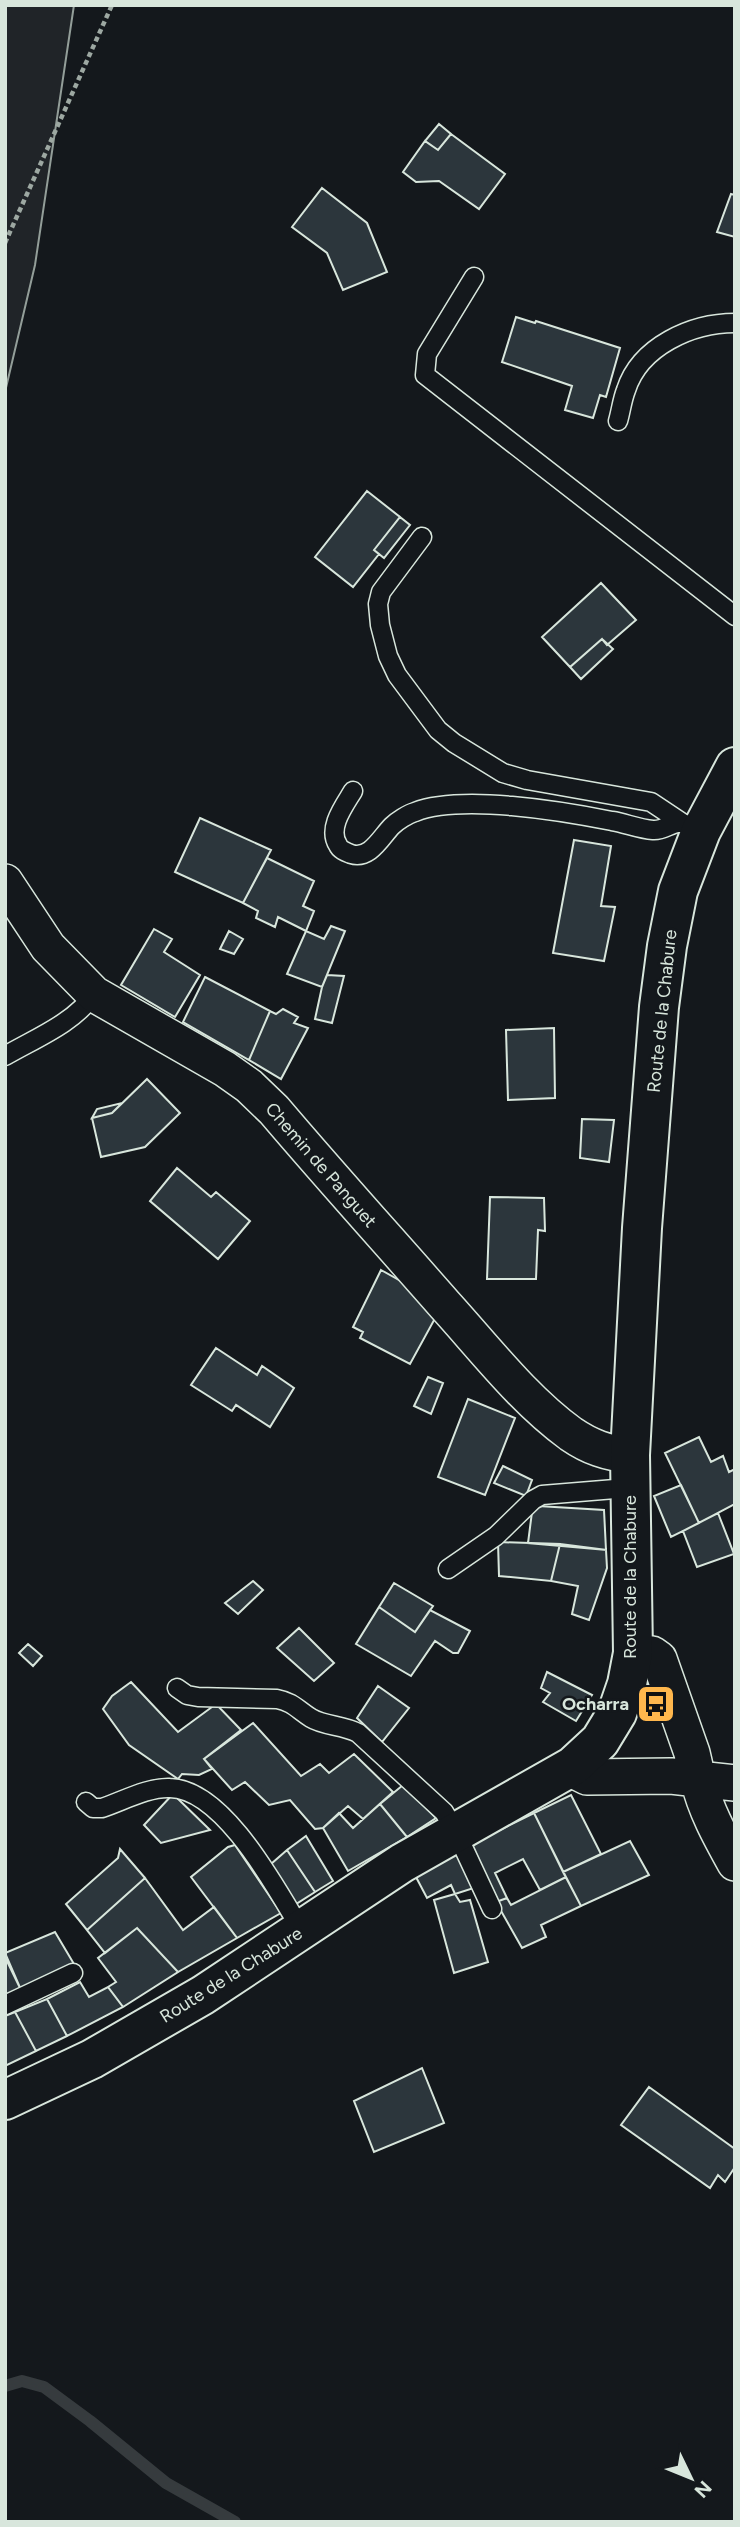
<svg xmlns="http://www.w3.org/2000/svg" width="740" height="2527" viewBox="0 0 740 2527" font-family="Figtree,sans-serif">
<rect width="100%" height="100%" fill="#14181c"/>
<!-- green -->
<path fill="#202428" stroke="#939e99" stroke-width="2" d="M 5,5 L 74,5 L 35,265 L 5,392 Z"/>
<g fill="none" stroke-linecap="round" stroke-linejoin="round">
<!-- stream -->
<path stroke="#363b3e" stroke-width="12" d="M 5,2386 L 22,2381 L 44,2387 L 90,2421 L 166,2483 L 235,2522"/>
</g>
<!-- building -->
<path fill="#2c363c" stroke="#d8e6dc" stroke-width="2" d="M 439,124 L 451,134 L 438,150 L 425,141 Z
M 451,134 L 505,174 L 479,209 L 439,181 L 416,182 L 403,172 L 425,141 L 438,150 Z
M 322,188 L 367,223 L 387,272 L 343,290 L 327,253 L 292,227 Z
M 731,194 L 735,195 L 735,237 L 717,232 Z
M 516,317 L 535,323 L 536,321 L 620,348 L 606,397 L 600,395 L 593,418 L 565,410 L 572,386 L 502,362 Z
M 367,491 L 400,517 L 374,550 L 379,554 L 353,587 L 315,557 Z
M 400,517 L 410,525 L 384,558 L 374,550 Z
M 601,583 L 636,620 L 607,645 L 602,639 L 570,667 L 542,637 Z
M 602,639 L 613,649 L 581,679 L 570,667 Z
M 200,818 L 271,850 L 243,903 L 175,872 Z
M 574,840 L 611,846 L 601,906 L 615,907 L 604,961 L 553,953 Z
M 267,858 L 314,881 L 303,906 L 314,911 L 306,931 L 278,917 L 275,927 L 256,918 L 258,911 L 243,903 Z
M 331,926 L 345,931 L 322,987 L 287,974 L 306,931 L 324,939 Z
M 154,929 L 172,939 L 164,952 L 200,975 L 175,1017 L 121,985 Z
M 229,931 L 243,939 L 234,954 L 220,949 Z
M 327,975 L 344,976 L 332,1023 L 315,1019 L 322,987 Z
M 205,977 L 270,1011 L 249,1060 L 183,1022 Z
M 283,1009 L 298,1017 L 294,1023 L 308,1028 L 281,1079 L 249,1060 L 270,1011 L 276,1014 Z
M 554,1028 L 555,1098 L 508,1100 L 506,1030 Z
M 147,1079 L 180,1113 L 145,1147 L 101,1157 L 92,1118 L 112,1113 Z
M 122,1103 L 112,1113 L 92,1118 L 97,1109 Z
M 582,1119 L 614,1120 L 609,1162 L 580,1158 Z
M 177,1168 L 211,1197 L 216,1192 L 250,1221 L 218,1259 L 150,1201 Z
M 490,1197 L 544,1198 L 545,1231 L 538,1230 L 536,1279 L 487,1279 Z
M 381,1270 L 422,1293 L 419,1302 L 438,1313 L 410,1364 L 360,1338 L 363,1332 L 353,1327 Z
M 216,1348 L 257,1375 L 262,1366 L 294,1388 L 270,1427 L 236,1405 L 232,1411 L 191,1385 Z
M 428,1377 L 443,1383 L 431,1414 L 414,1406 Z
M 468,1399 L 515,1418 L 485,1495 L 438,1477 Z
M 699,1437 L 711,1462 L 723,1456 L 729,1472 L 735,1469 L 735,1504 L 699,1523 L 665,1453 Z
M 503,1466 L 532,1480 L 526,1496 L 494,1483 Z
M 681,1485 L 699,1523 L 671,1537 L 654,1496 Z
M 538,1506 L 604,1510 L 606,1550 L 528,1543 L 532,1512 Z
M 718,1513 L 734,1554 L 697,1567 L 683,1531 Z
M 498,1542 L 560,1544 L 551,1581 L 499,1576 Z
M 560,1544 L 606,1550 L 607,1568 L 589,1620 L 572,1614 L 578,1586 L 551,1581 Z
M 253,1581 L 263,1590 L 238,1614 L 225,1603 Z
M 394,1583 L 433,1606 L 415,1632 L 379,1607 Z
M 379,1607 L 415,1632 L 430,1610 L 470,1631 L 458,1653 L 453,1653 L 435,1641 L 411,1676 L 356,1644 Z
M 299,1628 L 334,1663 L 314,1681 L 277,1648 Z
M 28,1644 L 42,1656 L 33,1666 L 19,1653 Z
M 547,1672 L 592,1695 L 576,1721 L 543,1702 L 550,1693 L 541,1688 Z
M 131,1682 L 178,1732 L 216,1704 L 241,1730 L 204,1759 L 212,1769 L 199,1775 L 182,1774 L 178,1779 L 129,1745 L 103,1709 L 112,1696 Z
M 378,1686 L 409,1708 L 382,1742 L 357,1718 Z
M 253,1723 L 301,1776 L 320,1764 L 329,1773 L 354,1754 L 393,1792 L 363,1819 L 348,1806 L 323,1828 L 315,1829 L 290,1800 L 269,1805 L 245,1782 L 232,1790 L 204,1759 Z
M 403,1785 L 436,1818 L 407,1837 L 380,1804 Z
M 173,1794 L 210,1830 L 161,1843 L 144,1825 Z
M 571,1795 L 601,1854 L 563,1872 L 534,1813 Z
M 380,1804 L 407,1837 L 348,1871 L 323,1828 L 339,1813 L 353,1828 Z
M 534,1813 L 566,1877 L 540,1890 L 523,1859 L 495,1873 L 507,1898 L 496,1902 L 466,1847 Z
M 306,1836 L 333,1881 L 315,1892 L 287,1850 Z
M 630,1841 L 649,1875 L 581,1906 L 563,1872 Z
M 235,1845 L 281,1913 L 237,1938 L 191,1877 L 228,1847 Z
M 120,1849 L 145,1878 L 87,1930 L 66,1904 L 118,1858 Z
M 287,1850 L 315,1892 L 296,1904 L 271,1864 Z
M 459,1850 L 477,1887 L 455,1894 L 451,1885 L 427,1898 L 416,1877 Z
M 566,1877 L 581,1906 L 541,1925 L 546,1937 L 522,1948 L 496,1902 L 507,1898 L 511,1905 Z
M 145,1878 L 183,1930 L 214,1907 L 237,1938 L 178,1972 L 137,1928 L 105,1953 L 87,1930 Z
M 455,1894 L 460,1902 L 470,1900 L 488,1962 L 454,1973 L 434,1900 Z
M 137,1928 L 178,1972 L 123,2007 L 108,1987 L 116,1982 L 98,1958 Z
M 55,1932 L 74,1964 L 21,1990 L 5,1953 Z
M 5,1957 L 21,1990 L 5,1998 Z
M 80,1982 L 89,1997 L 108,1987 L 123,2007 L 67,2036 L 47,1999 Z
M 47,1999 L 67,2036 L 36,2051 L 15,2012 Z
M 15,2012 L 36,2051 L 5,2066 L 5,2016 Z
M 422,2068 L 444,2123 L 374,2152 L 354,2101 Z
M 649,2087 L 735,2149 L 735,2167 L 725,2182 L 718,2175 L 710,2188 L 621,2125 Z"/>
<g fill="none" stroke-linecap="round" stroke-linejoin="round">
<defs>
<path id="service" d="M 474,277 L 427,354 L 425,375 L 735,616
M 618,421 C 621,411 622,400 626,390 C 640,346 692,323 735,323
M 422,537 L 381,592 L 378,604 L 380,625 L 388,656 L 397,675 L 438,730 L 454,743 L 503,773 L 527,780 L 651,802 L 681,822
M 353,791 C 344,806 327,828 338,845 C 340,850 346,852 351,854 C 370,860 381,837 392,826 C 397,821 408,814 415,812 C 461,794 562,811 612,821 C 625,823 639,829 653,830 C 667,831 674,818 688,825
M 5,1056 C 36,1038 74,1023 94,994
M 448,1569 L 496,1536 L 533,1500 L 542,1495 L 615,1489 L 631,1491
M 177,1688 L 187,1695 L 198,1697 L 277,1699 C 293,1702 298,1710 311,1718 C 324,1726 343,1725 358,1733 L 444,1812 L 456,1832 L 492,1909
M 86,1802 L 93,1808 L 102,1808 C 123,1801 148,1787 170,1788 C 224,1789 277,1890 302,1931
M 5,2005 L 73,1973"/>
<path id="minor" d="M 5,882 L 48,947 L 94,994 L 225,1069 L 249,1086 L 274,1110 C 330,1176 388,1240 445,1305 C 485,1349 523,1399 571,1434 C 590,1447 607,1453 630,1455
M 633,1653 L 652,1654 L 659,1659 L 692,1753 L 698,1779 L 735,1783
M 573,1766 L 579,1773 L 587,1777 L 671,1776 L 698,1779 C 705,1809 720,1836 735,1863"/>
<path id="secondary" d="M 5,2100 L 92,2059 L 203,1995 L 402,1863 L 573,1766 L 600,1741 L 617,1713 L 627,1684 L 633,1653 L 630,1455 L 642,1228 L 659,1007 L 667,946 L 678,891 L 701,831 L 735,767"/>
</defs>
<!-- service casing -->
<use href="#service" stroke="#d8e6dc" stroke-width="21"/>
<!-- minor casing -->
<use href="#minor" stroke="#d8e6dc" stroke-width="38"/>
<!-- secondary casing -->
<use href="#secondary" stroke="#d8e6dc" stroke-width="42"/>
<!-- path -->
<path stroke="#9da8a2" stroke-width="4.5" stroke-dasharray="5 3.5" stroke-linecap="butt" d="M 5,243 L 112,5"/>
<!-- service -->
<use href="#service" stroke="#14181c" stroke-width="18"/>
<!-- minor -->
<use href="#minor" stroke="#14181c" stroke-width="35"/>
<!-- secondary -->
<use href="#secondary" stroke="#14181c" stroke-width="38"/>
</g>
<!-- icons -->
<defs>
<symbol id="bus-square" viewBox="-11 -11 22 22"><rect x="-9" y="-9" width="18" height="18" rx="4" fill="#ffb74d" stroke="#14181c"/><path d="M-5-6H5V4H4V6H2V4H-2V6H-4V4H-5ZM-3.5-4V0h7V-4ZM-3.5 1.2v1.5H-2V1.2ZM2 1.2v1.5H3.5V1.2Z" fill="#111"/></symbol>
</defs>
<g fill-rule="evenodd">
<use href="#bus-square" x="634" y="1682" width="44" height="44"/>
</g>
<g text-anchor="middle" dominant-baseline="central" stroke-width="5" stroke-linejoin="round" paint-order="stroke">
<!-- street labels -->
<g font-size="18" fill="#d8e6dc" stroke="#14181c">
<text transform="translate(662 1011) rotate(-84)">Route de la Chabure</text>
<text transform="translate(321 1165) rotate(49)">Chemin de Panguet</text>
<text transform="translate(630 1577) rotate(-90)">Route de la Chabure</text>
<text transform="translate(231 1975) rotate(-32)">Route de la Chabure</text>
</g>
<!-- poi labels -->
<g font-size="18" font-weight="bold" fill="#d8e6dc" stroke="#14181c" text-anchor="end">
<text x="629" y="1704">Ocharra</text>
</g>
</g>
<!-- border -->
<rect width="740" height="2527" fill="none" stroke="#d8e6dc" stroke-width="14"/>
<!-- north arrow -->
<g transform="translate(691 2478) rotate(133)" stroke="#14181c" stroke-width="5" paint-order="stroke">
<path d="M0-5L12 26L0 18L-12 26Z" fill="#d8e6dc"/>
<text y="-10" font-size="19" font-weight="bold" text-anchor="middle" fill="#d8e6dc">N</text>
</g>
</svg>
